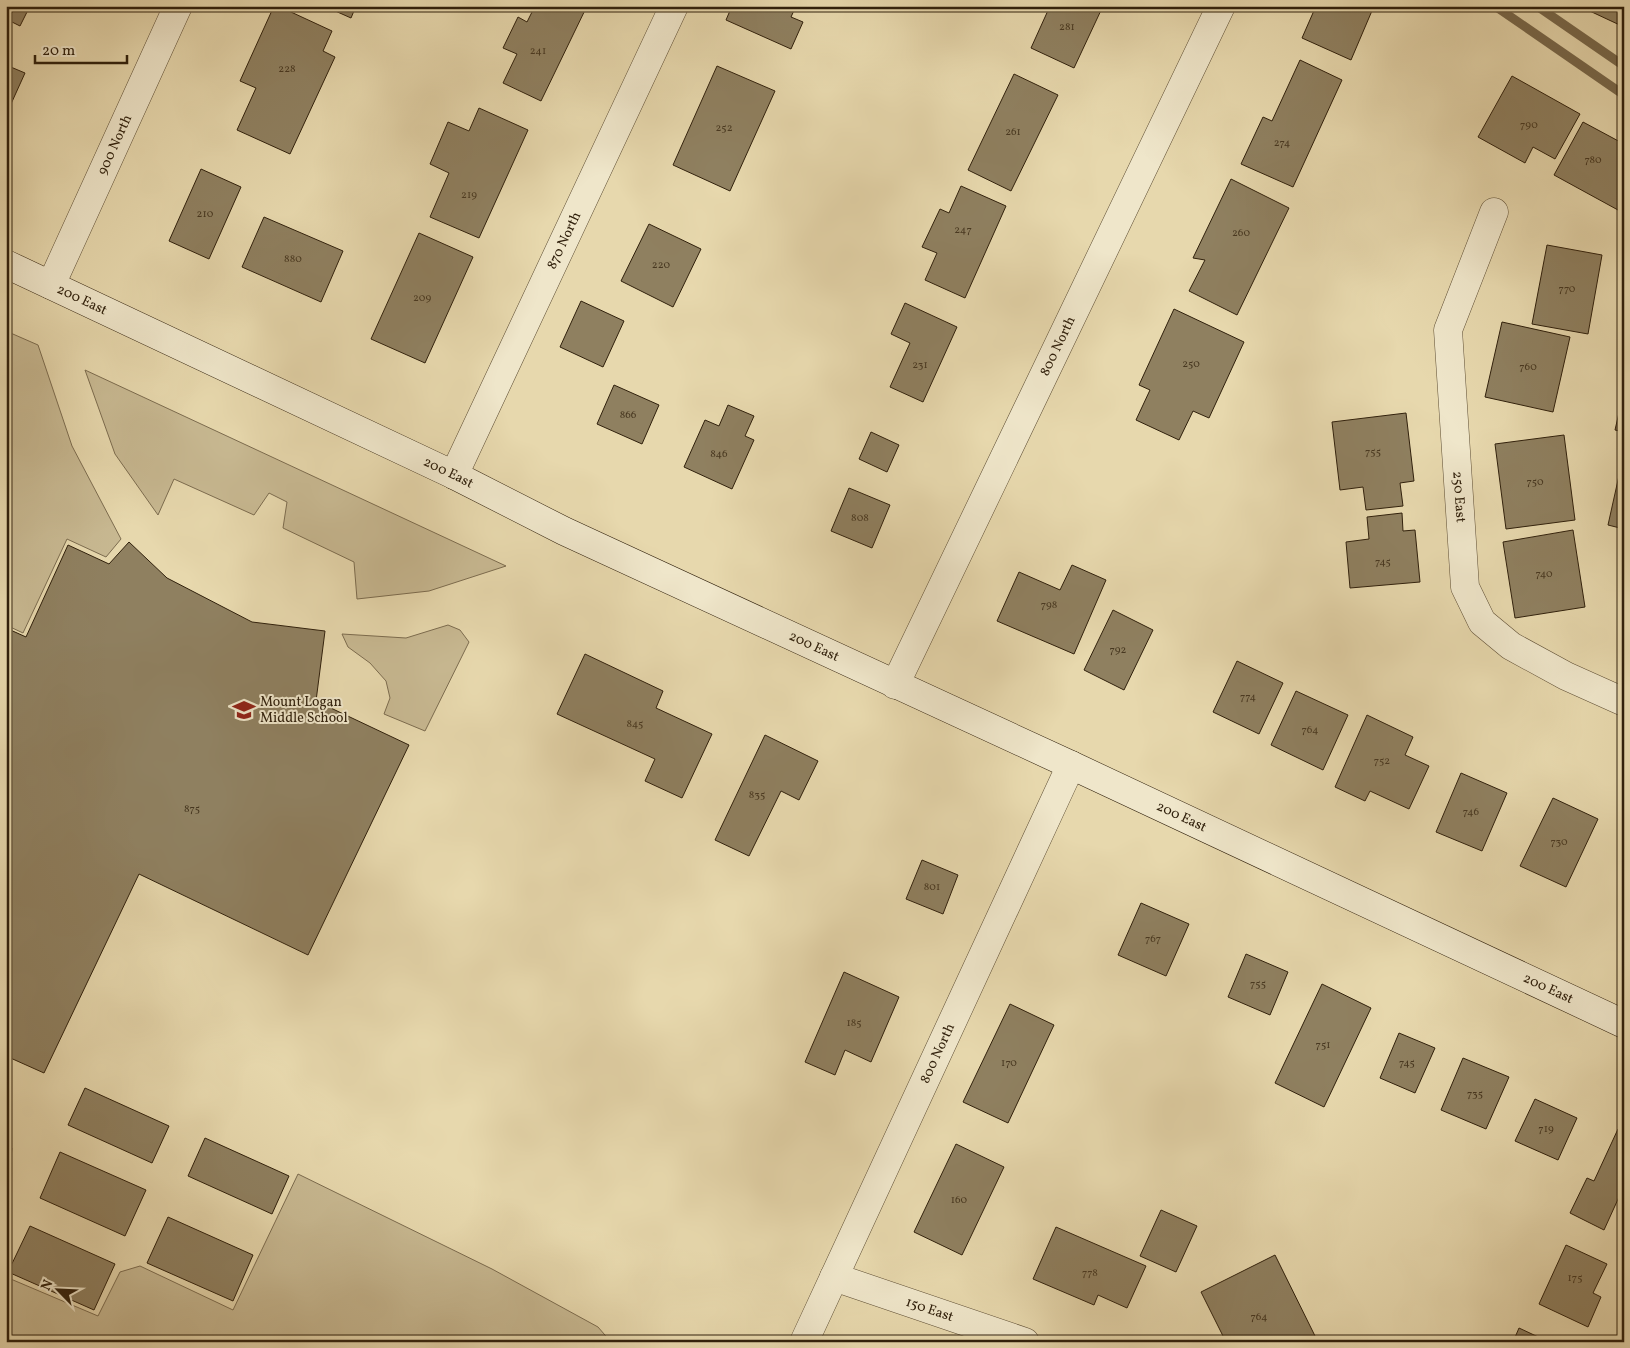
<svg xmlns="http://www.w3.org/2000/svg" width="1630" height="1348" viewBox="0 0 1630 1348" font-family="Vollkorn,serif">
<rect width="100%" height="100%" fill="#e7d8ad"/>
<filter id="stains"><feTurbulence type="fractalNoise" baseFrequency=".004" numOctaves="4"/><feColorMatrix values="0 0 0 0 .2 0 0 0 0 .09 0 0 0 0 .02 0 0 0 .5 -.17"/></filter>
<radialGradient id="worn" r=".72"><stop offset=".6" stop-color="#630" stop-opacity="0"/><stop offset="1" stop-color="#630" stop-opacity=".3"/></radialGradient>
<!-- green -->
<path fill="#c8b992" stroke="#7c6c4f" d="M 6,331 L 38,345 L 72,446 L 121,539 L 106,557 L 67,539 L 23,633 L 6,625 Z
M 85,370 L 506,566 L 429,591 L 357,599 L 354,562 L 283,528 L 287,502 L 269,493 L 254,515 L 174,479 L 158,515 L 115,454 Z
M 448,625 L 460,630 L 469,642 L 425,731 L 384,714 L 390,698 L 386,681 L 370,663 L 348,647 L 342,634 L 406,638 Z
M 6,1145 L 12,1148 L 6,1211 Z
M 298,1174 L 492,1269 L 598,1327 L 611,1342 L 6,1342 L 6,1277 L 98,1316 L 120,1272 L 140,1266 L 233,1310 Z"/>
<g fill="none" stroke-linecap="round" stroke-linejoin="round">
<!-- stream -->
<path stroke="#79694c" stroke-width="9" d="M 1495,6 L 1624,95
M 1537,6 L 1624,66"/>
</g>
<!-- building -->
<path fill="#8f8060" stroke="#30200c" d="M 6,6 L 30,6 L 20,26 L 6,19 Z
M 274,6 L 278,6 L 332,31 L 323,51 L 335,57 L 290,154 L 237,130 L 256,88 L 240,81 Z
M 324,6 L 356,6 L 351,18 Z
M 535,6 L 587,6 L 541,101 L 503,83 L 517,54 L 503,48 L 518,17 L 527,22 Z
M 732,6 L 796,6 L 791,17 L 803,22 L 791,49 L 726,20 Z
M 1050,6 L 1103,6 L 1074,68 L 1031,48 Z
M 1316,6 L 1374,6 L 1351,60 L 1302,38 Z
M 1579,6 L 1624,6 L 1624,27 Z
M 1300,60 L 1342,80 L 1293,187 L 1241,164 L 1263,117 L 1272,121 Z
M 6,65 L 25,73 L 6,115 Z
M 717,66 L 775,91 L 730,191 L 673,165 Z
M 1014,74 L 1058,95 L 1011,191 L 968,170 Z
M 1512,76 L 1580,114 L 1555,159 L 1533,147 L 1525,163 L 1478,137 Z
M 479,108 L 528,130 L 479,238 L 430,217 L 449,173 L 430,164 L 448,122 L 469,131 Z
M 1583,122 L 1624,144 L 1624,201 L 1618,210 L 1554,175 Z
M 201,169 L 241,187 L 209,259 L 169,241 Z
M 1231,179 L 1289,208 L 1237,315 L 1189,291 L 1205,260 L 1193,258 Z
M 961,186 L 1006,206 L 965,298 L 925,280 L 937,253 L 922,247 L 940,209 L 949,213 Z
M 264,217 L 343,251 L 321,302 L 242,267 Z
M 649,224 L 701,249 L 673,307 L 621,281 Z
M 419,233 L 473,257 L 425,363 L 371,339 Z
M 1547,245 L 1602,255 L 1588,334 L 1532,324 Z
M 581,301 L 624,321 L 603,367 L 560,347 Z
M 905,303 L 957,327 L 923,402 L 890,387 L 910,343 L 891,334 Z
M 1174,309 L 1244,342 L 1209,418 L 1193,411 L 1179,440 L 1136,420 L 1150,390 L 1139,385 Z
M 1502,322 L 1570,337 L 1553,412 L 1485,397 Z
M 614,385 L 659,405 L 642,444 L 597,424 Z
M 1624,391 L 1624,432 L 1615,430 Z
M 728,405 L 754,416 L 745,436 L 754,440 L 732,489 L 684,467 L 705,420 L 719,426 Z
M 1406,413 L 1414,481 L 1400,483 L 1403,506 L 1366,510 L 1363,487 L 1340,490 L 1332,422 Z
M 871,432 L 899,445 L 887,472 L 859,459 Z
M 1564,435 L 1575,520 L 1506,529 L 1495,444 Z
M 1620,471 L 1624,472 L 1624,529 L 1608,525 Z
M 849,488 L 890,505 L 872,548 L 831,531 Z
M 1402,513 L 1403,531 L 1415,530 L 1420,582 L 1350,588 L 1346,542 L 1369,539 L 1367,517 Z
M 1573,530 L 1585,607 L 1515,618 L 1503,542 Z
M 129,542 L 167,578 L 252,622 L 325,631 L 316,701 L 409,745 L 308,955 L 139,874 L 44,1073 L 6,1056 L 6,628 L 26,637 L 68,545 L 109,564 Z
M 1072,565 L 1106,580 L 1074,654 L 997,621 L 1019,572 L 1060,590 Z
M 1113,610 L 1153,630 L 1124,690 L 1084,670 Z
M 585,654 L 663,691 L 656,708 L 712,734 L 682,798 L 645,781 L 655,759 L 557,714 Z
M 1237,661 L 1283,683 L 1259,734 L 1213,712 Z
M 1296,691 L 1348,715 L 1323,770 L 1271,745 Z
M 1367,715 L 1413,737 L 1405,755 L 1429,766 L 1409,809 L 1370,791 L 1365,801 L 1335,787 Z
M 765,735 L 818,761 L 799,800 L 781,791 L 749,856 L 715,840 Z
M 1461,773 L 1507,793 L 1482,851 L 1436,832 Z
M 1553,798 L 1598,819 L 1566,887 L 1520,866 Z
M 922,860 L 958,875 L 943,914 L 906,899 Z
M 1141,903 L 1189,924 L 1166,976 L 1118,955 Z
M 1246,954 L 1288,972 L 1270,1015 L 1228,997 Z
M 844,972 L 899,997 L 871,1062 L 845,1050 L 835,1075 L 805,1062 Z
M 1322,984 L 1371,1008 L 1324,1107 L 1275,1083 Z
M 1010,1004 L 1054,1025 L 1008,1123 L 963,1102 Z
M 1399,1033 L 1435,1048 L 1415,1093 L 1380,1078 Z
M 1463,1058 L 1509,1077 L 1486,1129 L 1441,1110 Z
M 85,1088 L 169,1126 L 152,1163 L 68,1125 Z
M 1535,1099 L 1577,1118 L 1558,1160 L 1515,1141 Z
M 1618,1129 L 1624,1131 L 1624,1199 L 1619,1197 L 1604,1230 L 1570,1213 L 1587,1178 L 1594,1181 Z
M 205,1138 L 289,1176 L 272,1214 L 188,1176 Z
M 956,1144 L 1004,1167 L 962,1255 L 914,1232 Z
M 60,1152 L 146,1190 L 125,1236 L 40,1198 Z
M 1161,1210 L 1197,1226 L 1176,1272 L 1140,1256 Z
M 168,1217 L 253,1255 L 233,1301 L 147,1263 Z
M 30,1226 L 115,1264 L 94,1310 L 8,1272 Z
M 1056,1227 L 1146,1266 L 1127,1308 L 1098,1295 L 1094,1305 L 1033,1279 Z
M 1566,1245 L 1607,1264 L 1593,1293 L 1601,1297 L 1588,1327 L 1539,1304 Z
M 1275,1255 L 1318,1342 L 1226,1342 L 1201,1292 Z
M 1519,1328 L 1549,1342 L 1513,1342 Z"/>
<g fill="none" stroke-linecap="round" stroke-linejoin="round">
<defs>
<g id="street">
<path id="s1" d="M 1494,212 L 1448,330 L 1465,587 L 1482,622 L 1511,646 L 1566,676 L 1624,702"/>
<path id="s2" d="M 51,285 L 178,6"/>
<path id="s3" d="M 454,475 L 674,6"/>
<path id="s4" d="M 895,685 L 1221,6"/>
<path id="s5" d="M 834,1277 L 1025,1342"/>
<path id="s6" d="M 804,1342 L 1071,765"/>
</g>
<g id="secondary">
<path id="s7" d="M 6,264 L 454,475 L 564,531 L 1071,765 L 1624,1024"/>
</g>
</defs>
<!-- street casing -->
<use href="#street" stroke="#5e4e34" stroke-width="29"/>
<!-- secondary casing -->
<use href="#secondary" stroke="#30200c" stroke-width="29"/>
<!-- street -->
<use href="#street" stroke="#efe6ca" stroke-width="28"/>
<!-- secondary -->
<use href="#secondary" stroke="#efe6ca" stroke-width="28"/>
</g>
<!-- icons -->
<defs>
<symbol id="school-bare" viewBox="-9 -9 18 18"><path d="M0-5L7-2L0 1L-7-2ZM-4 1L0 2.5L4 1V4Q0 6-4 4Z" fill="#8f2418" stroke="#efe6ca" stroke-width="2.5" paint-order="stroke"/></symbol>
</defs>
<g fill-rule="evenodd">
<use href="#school-bare" x="228" y="694" width="32" height="32"/>
</g>
<g text-anchor="middle" dominant-baseline="central" stroke-width="4" stroke-linejoin="round" paint-order="stroke">
<!-- number labels -->
<g font-size="11" fill="#483821">
<text x="1067" y="27">281</text>
<text x="538" y="51">241</text>
<text x="287" y="69">228</text>
<text x="1529" y="125">790</text>
<text x="724" y="128">252</text>
<text x="1013" y="132">261</text>
<text x="1282" y="143">274</text>
<text x="1593" y="160">780</text>
<text x="469" y="195">219</text>
<text x="205" y="214">210</text>
<text x="963" y="230">247</text>
<text x="1241" y="233">260</text>
<text x="293" y="259">880</text>
<text x="661" y="265">220</text>
<text x="1567" y="289">770</text>
<text x="422" y="298">209</text>
<text x="1191" y="364">250</text>
<text x="920" y="365">231</text>
<text x="1528" y="367">760</text>
<text x="628" y="415">866</text>
<text x="1373" y="452">755</text>
<text x="719" y="454">846</text>
<text x="1535" y="482">750</text>
<text x="860" y="518">808</text>
<text x="1383" y="562">745</text>
<text x="1544" y="574">740</text>
<text x="1049" y="605">798</text>
<text x="1118" y="650">792</text>
<text x="1248" y="697">774</text>
<text x="635" y="724">845</text>
<text x="1310" y="730">764</text>
<text x="1382" y="761">752</text>
<text x="757" y="795">835</text>
<text x="192" y="809">875</text>
<text x="1471" y="812">746</text>
<text x="1559" y="842">730</text>
<text x="932" y="887">801</text>
<text x="1153" y="939">767</text>
<text x="1258" y="984">755</text>
<text x="854" y="1023">185</text>
<text x="1323" y="1045">751</text>
<text x="1009" y="1063">170</text>
<text x="1407" y="1063">745</text>
<text x="1475" y="1094">735</text>
<text x="1546" y="1129">719</text>
<text x="959" y="1200">160</text>
<text x="1090" y="1273">778</text>
<text x="1575" y="1278">175</text>
<text x="1259" y="1317">764</text>
</g>
<!-- street labels -->
<g font-size="14" fill="#30200c" stroke="#efe6ca">
<text stroke="none"><textPath href="#s2" startOffset="154">900 North</textPath></text>
<text stroke="none"><textPath href="#s3" startOffset="259">870 North</textPath></text>
<text stroke="none"><textPath href="#s7" startOffset="84">200 East</textPath></text>
<text stroke="none"><textPath href="#s4" startOffset="376">800 North</textPath></text>
<text stroke="none"><textPath href="#s7" startOffset="489">200 East</textPath></text>
<text stroke="none"><textPath href="#s1" startOffset="294">250 East</textPath></text>
<text stroke="none"><textPath href="#s7" startOffset="894">200 East</textPath></text>
<text stroke="none"><textPath href="#s7" startOffset="1299">200 East</textPath></text>
<text stroke="none"><textPath href="#s7" startOffset="1704">200 East</textPath></text>
<text stroke="none"><textPath href="#s6" startOffset="318">800 North</textPath></text>
<text stroke="none"><textPath href="#s5" startOffset="101">150 East</textPath></text>
</g>
<!-- poi labels -->
<g font-size="14" fill="#30200c" stroke="#efe6ca" text-anchor="start">
<text x="260" y="702">Mount Logan<tspan x="260" dy="16">Middle School</tspan></text>
</g>
</g>
<!-- margin -->
<rect width="1630" height="1348" fill="none" stroke="#e7d8ad" stroke-width="25"/>
<rect x="8" y="8" width="1615" height="1333" fill="none" stroke="#30200c" stroke-width="2.5"/>
<rect x="12" y="12" width="1605" height="1323" fill="none" stroke="#30200c"/>
<!-- north arrow -->
<g transform="translate(58 1290) rotate(294)" stroke="#efe6ca" stroke-width="4" paint-order="stroke">
<path d="M0-4L9 19L0 12L-9 19Z" fill="#30200c"/>
<text y="-8" font-size="14" font-weight="bold" text-anchor="middle" fill="#30200c">N</text>
</g>
<!-- scale -->
<path d="M35 55v8h92v-8" fill="none" stroke="#30200c" stroke-width="2.5"/>
<text x="42" y="55" font-size="15" fill="#30200c" stroke="#efe6ca" stroke-width="4" paint-order="stroke">20 m</text>
<rect width="100%" height="100%" filter="url(#stains)"/>
<rect width="100%" height="100%" fill="url(#worn)"/>
</svg>
